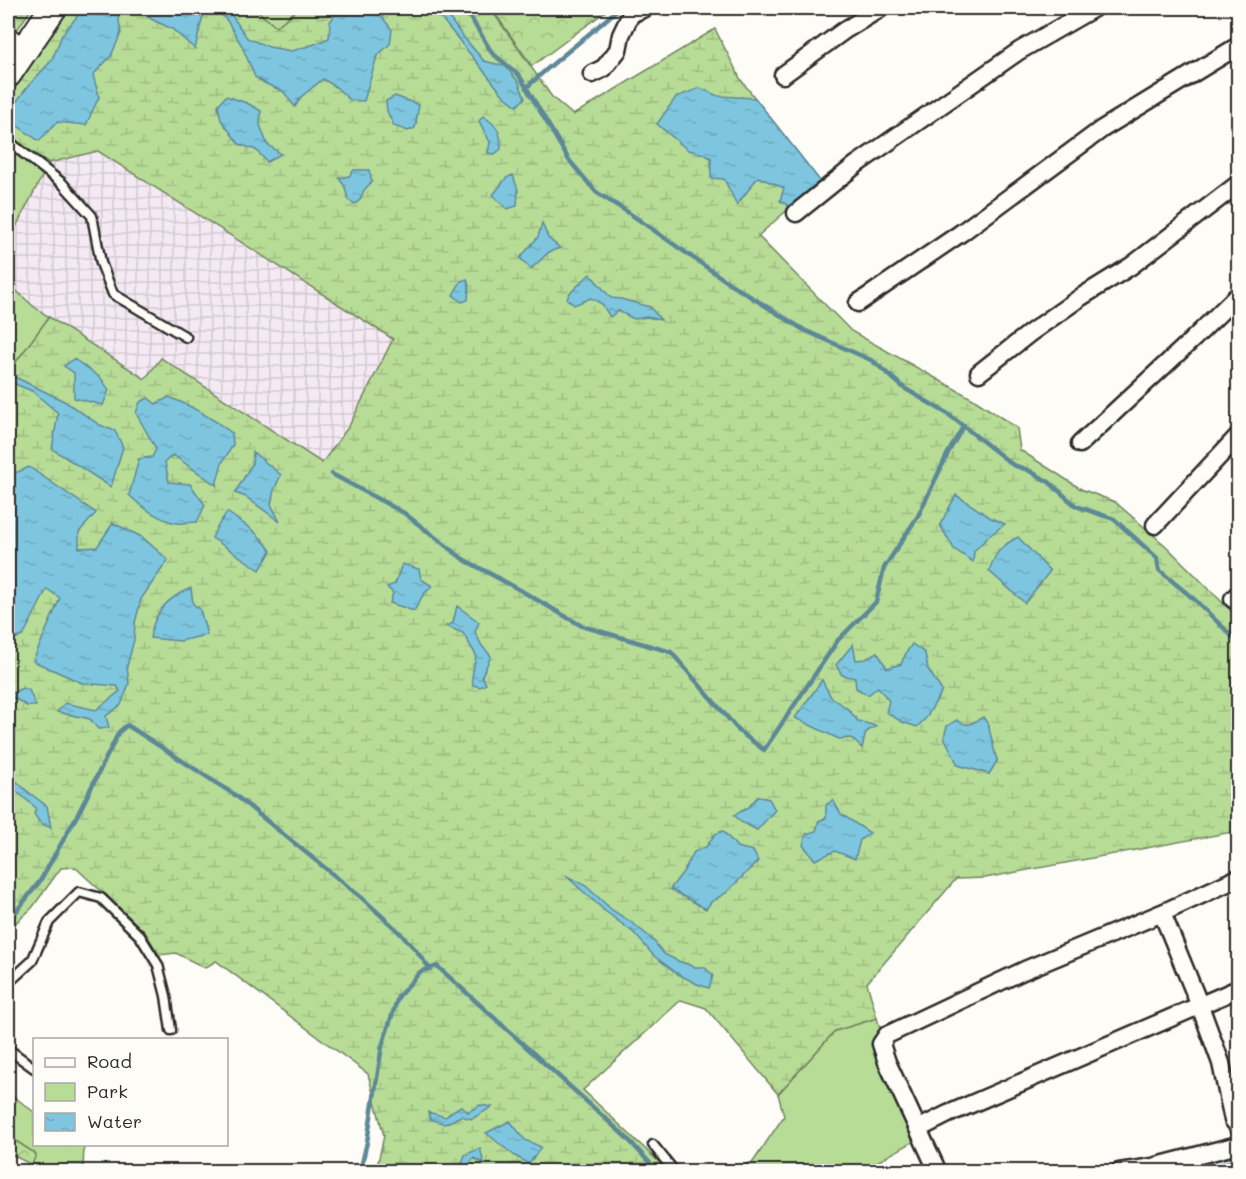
<svg xmlns="http://www.w3.org/2000/svg" width="1246" height="1179" viewBox="0 0 1246 1179" font-family="Mali,sans-serif">
<defs>
<pattern id="industrial-grid" width="8" height="8" patternUnits="userSpaceOnUse" patternTransform="scale(1.5)"><rect width="8" height="8" fill="#f5eaf4"/><path d="M0 4h8M4 0v8" fill="none" stroke="#d2c9d1"/></pattern>
<pattern id="forest-crowns" width="20" height="18" patternUnits="userSpaceOnUse" patternTransform="scale(1.5)"><rect width="20" height="18" fill="#b7dc96"/><path d="M2 6a3 3 0 1 1 6 0M12 15a3 3 0 1 1 6 0" fill="none" stroke="#9ebd81"/></pattern>
<pattern id="wetland-marsh" width="20" height="14" patternUnits="userSpaceOnUse" patternTransform="scale(1.5)"><rect width="20" height="14" fill="#b7dc96"/><path d="M1 5h8M5 5V1M11 12h8M15 12V8" fill="none" stroke="#9ebd81"/></pattern>
<pattern id="water-ripples" width="26" height="14" patternUnits="userSpaceOnUse" patternTransform="scale(1.5)"><rect width="26" height="14" fill="#7ec6df"/><path d="M2 4q2-2 4 0t4 0M15 11q2-2 4 0t4 0" fill="none" stroke="#6daac0"/></pattern>
</defs>
<rect width="100%" height="100%" fill="#fdfcf7"/>
<filter id="ink" filterUnits="userSpaceOnUse"><feTurbulence type="fractalNoise" baseFrequency=".0167" numOctaves="2"/><feDisplacementMap in="SourceGraphic" scale="12" xChannelSelector="R" yChannelSelector="G"/><feConvolveMatrix kernelMatrix="1 2 1 2 8 2 1 2 1" color-interpolation-filters="sRGB"/></filter>
<g filter="url(#ink)">
<!-- industrial -->
<path fill="url(#industrial-grid)" d="M 97,151 L 394,339 L 349,426 L 322,464 L 161,358 L 145,379 L 33,306 L 8,283 L 8,242 L 49,163 Z"/>
<!-- green -->
<path fill="#b7dc96" stroke="#718460" stroke-width="1.5" d="M 8,136 L 49,163 L 8,242 Z
M 8,283 L 33,306 L 49,317 L 8,373 Z
M 877,1018 L 913,1142 L 861,1171 L 720,1172 L 753,1162 L 784,1116 L 778,1094 L 835,1031 Z
M 8,1092 L 34,1112 L 34,1144 L 80,1145 L 84,1147 L 83,1171 L 29,1171 L 36,1154 L 8,1136 Z"/>
<!-- forest -->
<path fill="url(#forest-crowns)" stroke="#718460" stroke-width="1.5" d="M 254,8 L 299,8 L 276,27 Z
M 491,8 L 610,8 L 532,66 Z
M 8,1136 L 36,1154 L 32,1165 L 8,1153 Z"/>
<!-- wetland -->
<path fill="url(#wetland-marsh)" stroke="#718460" stroke-width="1.5" d="M 8,8 L 32,8 L 8,43 Z
M 69,8 L 254,8 L 276,27 L 299,8 L 490,8 L 552,97 L 573,115 L 715,29 L 741,80 L 820,181 L 758,236 L 851,331 L 973,399 L 1017,428 L 1020,450 L 1081,489 L 1115,502 L 1166,546 L 1238,618 L 1238,831 L 985,878 L 956,879 L 867,983 L 877,1018 L 835,1031 L 778,1094 L 706,1008 L 681,1000 L 583,1090 L 660,1163 L 667,1171 L 376,1171 L 384,1136 L 368,1074 L 216,961 L 205,968 L 176,953 L 159,955 L 145,932 L 75,867 L 61,868 L 32,908 L 8,930 L 8,373 L 49,317 L 145,379 L 161,358 L 322,463 L 349,426 L 393,339 L 98,151 L 49,163 L 8,136 L 8,98 Z"/>
<!-- water -->
<path fill="url(#water-ripples)" stroke="#5d8897" stroke-width="1.5" d="M 84,8 L 205,8 L 195,49 L 172,29 L 153,20 L 134,8 L 118,14 L 121,33 L 111,56 L 93,75 L 99,97 L 86,125 L 57,122 L 39,141 L 8,119 L 8,113 L 29,85 L 52,60 L 62,35 Z
M 216,8 L 227,8 L 247,38 L 269,47 L 292,51 L 315,44 L 329,38 L 330,22 L 339,8 L 381,8 L 383,18 L 392,30 L 390,44 L 377,56 L 364,101 L 350,100 L 336,87 L 323,79 L 301,97 L 295,107 L 283,91 L 266,84 L 255,77 L 242,46 L 228,22 Z
M 433,8 L 442,8 L 461,34 L 484,61 L 505,66 L 518,81 L 525,98 L 517,106 L 504,96 Z
M 700,88 L 718,96 L 755,98 L 820,181 L 791,207 L 780,201 L 784,188 L 758,177 L 737,205 L 724,179 L 711,178 L 711,158 L 704,154 L 688,150 L 657,124 L 676,97 Z
M 226,96 L 247,103 L 261,111 L 260,125 L 267,144 L 281,154 L 267,162 L 256,150 L 239,144 L 221,120 L 218,105 Z
M 395,96 L 419,105 L 415,128 L 408,131 L 394,126 L 387,111 L 386,101 Z
M 483,116 C 498,126 501,131 501,149 L 495,154 L 488,153 L 490,142 L 479,121 Z
M 354,170 L 369,170 L 372,182 L 364,190 L 360,200 L 355,204 L 348,200 L 345,187 L 339,178 L 349,176 Z
M 513,175 L 518,190 L 517,206 L 507,209 L 493,195 L 506,178 Z
M 542,223 L 548,238 L 560,248 L 549,252 L 531,269 L 520,258 L 538,237 Z
M 590,274 L 611,298 L 621,299 L 650,307 L 661,320 L 647,317 L 634,319 L 618,311 L 610,317 L 602,304 L 591,298 L 574,305 L 567,299 L 569,294 Z
M 467,279 L 469,286 L 468,300 L 462,302 L 453,295 L 461,281 Z
M 74,359 L 101,378 L 109,390 L 103,405 L 74,398 L 74,373 L 64,366 Z
M 11,375 L 64,401 L 100,425 L 115,431 L 123,447 L 111,487 L 52,449 L 58,413 L 32,391 L 8,381 Z
M 169,397 C 192,406 212,418 232,433 L 233,445 L 222,463 L 216,485 L 173,455 L 165,462 L 169,482 L 190,484 L 205,505 L 197,522 C 191,522 183,524 177,523 C 160,520 141,507 129,495 L 139,459 L 152,457 L 156,449 L 136,413 L 140,402 L 148,398 L 156,404 Z
M 253,452 L 281,475 L 274,490 L 271,504 L 280,522 L 246,497 L 235,493 L 252,464 Z
M 29,467 L 96,513 L 79,532 L 79,548 L 97,547 L 113,523 L 142,537 L 168,560 L 141,599 L 135,623 L 134,640 L 127,666 L 129,684 L 121,705 L 106,716 L 109,728 L 98,729 L 90,719 L 57,712 L 65,703 L 96,710 L 120,691 L 117,686 L 82,683 L 33,661 L 60,598 L 47,589 L 23,636 L 8,641 L 8,631 L 10,628 L 8,613 L 8,469 L 15,473 Z
M 956,495 L 991,518 L 1005,524 L 989,536 L 974,551 L 973,562 L 954,549 L 940,525 Z
M 227,512 C 245,525 259,532 271,551 L 260,570 L 212,538 L 217,527 Z
M 1018,537 L 1050,571 L 1025,603 L 989,571 C 995,553 1001,546 1018,537 Z
M 402,564 L 419,569 L 421,579 L 432,586 L 423,595 L 414,611 L 390,603 L 393,593 L 387,587 L 395,584 Z
M 191,588 L 193,604 L 200,609 L 207,635 L 180,641 L 150,638 C 154,612 167,598 191,588 Z
M 457,606 L 479,622 L 475,632 L 482,646 L 491,656 L 482,676 L 486,684 L 480,687 L 473,685 L 472,677 L 476,655 L 463,633 L 446,626 L 453,623 Z
M 853,644 L 856,660 L 866,659 L 877,652 L 887,668 L 901,664 L 906,653 L 912,644 L 925,653 L 928,669 L 942,691 L 926,718 L 917,727 L 902,722 L 886,712 L 889,701 L 878,687 L 868,695 L 856,688 L 855,678 L 842,675 L 836,665 Z
M 822,680 L 831,697 L 848,709 L 858,721 L 876,726 L 866,732 L 862,748 L 851,738 L 839,739 L 795,718 Z
M 22,688 L 29,690 L 36,706 L 27,706 L 9,695 Z
M 983,717 L 988,724 L 997,761 L 989,774 L 958,765 L 944,737 L 947,726 L 957,720 C 967,728 973,723 983,717 Z
M 8,767 C 10,780 36,798 47,806 L 51,828 L 40,823 L 34,814 L 36,808 L 8,784 Z
M 758,796 L 769,799 L 775,810 L 757,830 L 741,822 L 734,815 L 748,808 Z
M 833,800 L 841,814 L 870,833 L 860,840 L 855,859 L 835,851 L 815,860 L 803,845 L 806,834 L 816,831 L 819,821 L 826,818 L 826,805 Z
M 723,831 L 737,847 L 753,851 L 758,861 L 726,893 L 711,902 L 706,909 L 670,889 L 683,872 L 694,852 L 706,847 L 715,834 Z
M 565,875 L 586,886 L 612,910 L 631,922 L 651,938 L 664,954 L 678,961 L 695,967 L 704,967 L 713,975 L 709,988 L 697,984 L 678,974 L 654,956 L 634,933 L 605,911 Z
M 480,1105 L 492,1107 L 472,1119 L 461,1116 L 445,1124 L 430,1119 L 428,1112 L 446,1117 L 451,1112 L 461,1106 L 468,1112 Z
M 510,1121 L 525,1140 L 541,1147 L 529,1164 L 515,1156 L 486,1133 Z
M 480,1148 L 484,1164 L 474,1158 L 470,1163 L 468,1171 L 449,1171 L 461,1165 L 465,1155 Z
M 1238,1158 L 1238,1171 L 1194,1171 Z"/>
<g fill="none" stroke-linecap="round" stroke-linejoin="round">
<!-- stream -->
<path stroke="#5d8897" stroke-width="4.5" d="M 465,8 L 492,53 L 519,75 L 569,160 L 596,192 L 629,213 L 732,285 L 804,330 L 873,361 L 904,388 L 948,414 L 1013,465 L 1028,470 L 1049,482 L 1076,506 L 1114,519 L 1157,558 L 1159,570 L 1195,600 L 1238,642
M 526,88 C 556,59 589,36 619,8
M 332,474 L 404,513 L 463,559 L 520,590 L 582,626 L 671,652 L 740,732 L 764,750 L 838,640 L 876,602 L 884,568 L 918,516 L 948,453 L 964,425
M 8,922 L 40,881 L 79,812 L 119,732 L 127,725 L 235,795 L 362,898 L 398,931 L 415,949 L 430,969
M 360,1172 L 367,1142 L 382,1046 L 398,997 L 420,972 L 437,966 L 628,1139 L 658,1172"/>
<defs>
<path id="service" d="M 8,30 L 24,43
M 8,141 L 62,183 L 92,216 L 101,263 L 113,294 L 186,337
M 8,983 L 32,961 L 49,922 L 79,892 L 101,898 L 140,936 L 158,965 L 166,996 L 171,1030
M 8,1049 L 34,1068
M 653,1145 L 675,1172"/>
<path id="minor" d="M 592,74 L 604,68 L 618,50 L 621,35 L 631,14 L 645,8
M 783,75 L 845,30 L 881,8
M 796,213 L 857,164 L 1019,51 L 1094,8
M 858,303 L 961,233 L 1102,129 L 1238,46
M 979,373 L 1030,333 L 1081,297 L 1131,266 L 1238,184
M 1080,444 L 1193,339 L 1238,295
M 1155,525 L 1238,436
M 1233,599 L 1238,594
M 1162,913 L 1200,1006 L 1221,1063 L 1233,1120 L 1238,1126
M 918,1129 L 948,1114 L 1238,989
M 938,1172 L 887,1062 L 881,1044 L 887,1035 L 1025,970 L 1162,913 L 1238,878
M 1119,1172 L 1153,1167 L 1238,1145"/>
<path id="primary" d="M 8,74 L 53,8"/>
</defs>
<!-- service casing -->
<use href="#service" stroke="#2b2b2b" stroke-width="13"/>
<!-- minor casing -->
<use href="#minor" stroke="#2b2b2b" stroke-width="21"/>
<!-- primary casing -->
<use href="#primary" stroke="#2b2b2b" stroke-width="30"/>
<!-- service -->
<use href="#service" stroke="#fdfcf7" stroke-width="8"/>
<!-- minor -->
<use href="#minor" stroke="#fdfcf7" stroke-width="16"/>
<!-- primary -->
<use href="#primary" stroke="#fdfcf7" stroke-width="26"/>
</g>
</g>
<!-- margin -->
<rect width="1246" height="1179" fill="none" stroke="#fdfcf7" stroke-width="30"/>
<rect x="15" y="15" width="1216" height="1149" fill="none" stroke="#2b2b2b" stroke-width="2" filter="url(#ink)"/>
<!-- legend -->
<rect x="33" y="1038" width="195" height="108" fill="#fdfcf7" stroke="#a9a8a5" stroke-width="1.5"/>
<rect x="45" y="1058" width="30" height="9" fill="#fdfcf7" stroke="#a9a8a5" stroke-width="1.5"/>
<text x="87" y="1068" font-size="18" fill="#2b2b2b">Road</text>
<rect x="45" y="1083" width="30" height="18" fill="#b7dc96" stroke="#a9a8a5" stroke-width="1.5"/>
<text x="87" y="1098" font-size="18" fill="#2b2b2b">Park</text>
<rect x="45" y="1113" width="30" height="18" fill="url(#water-ripples)" stroke="#a9a8a5" stroke-width="1.5"/>
<text x="87" y="1128" font-size="18" fill="#2b2b2b">Water</text>
</svg>
